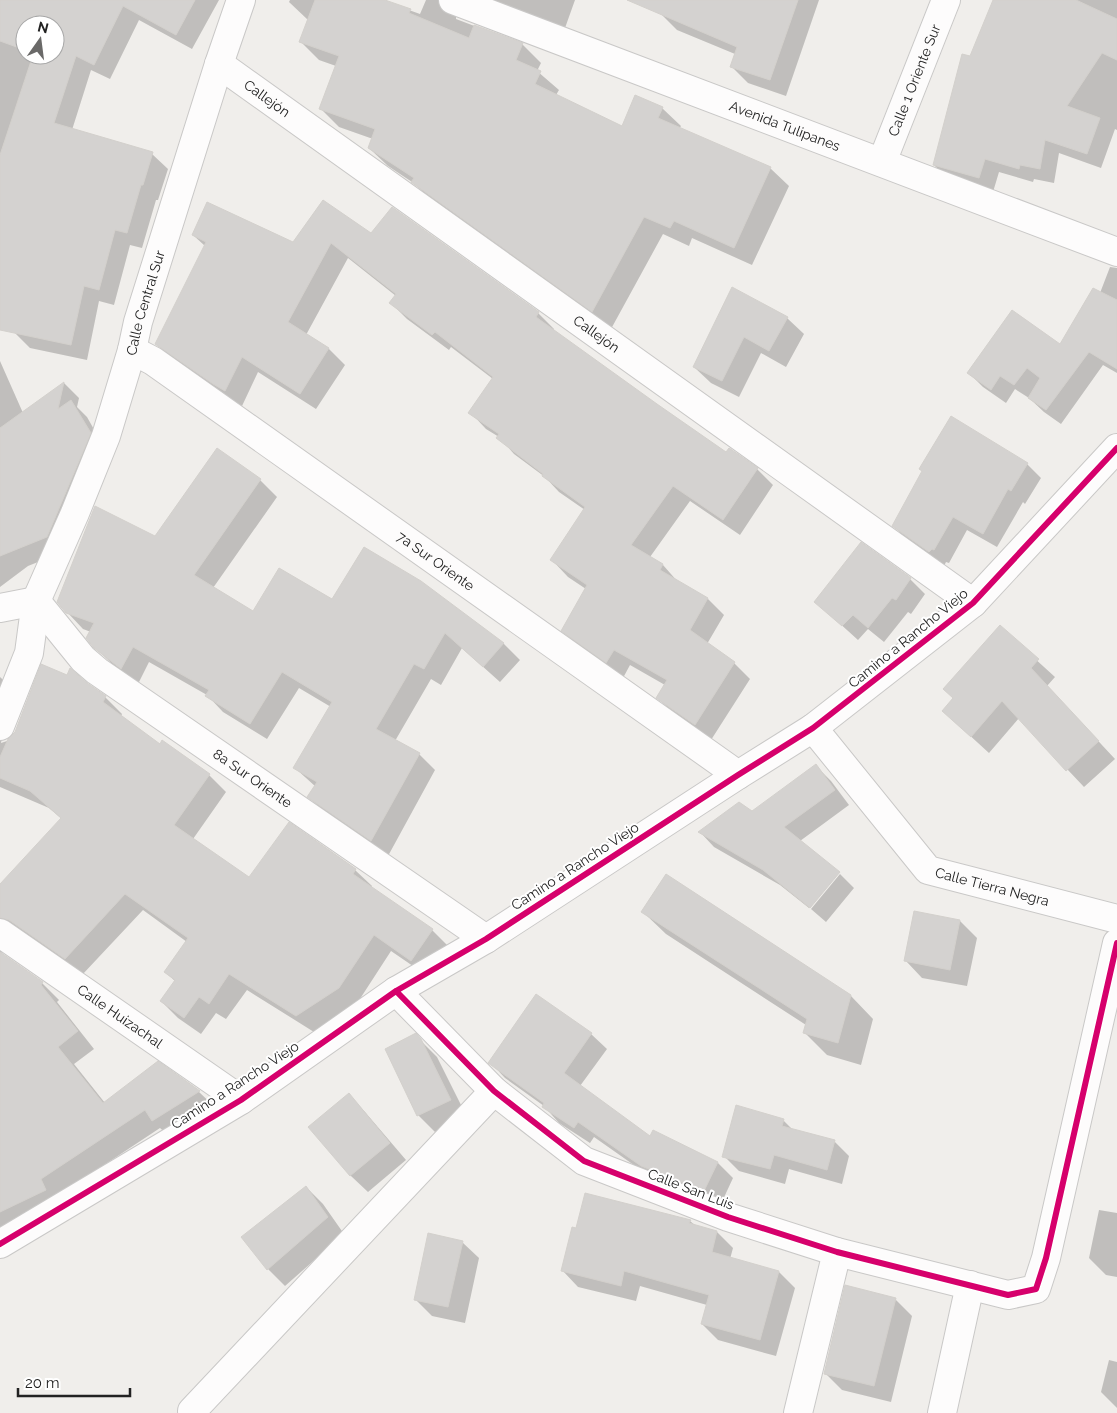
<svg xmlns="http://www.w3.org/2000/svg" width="1117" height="1413" viewBox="0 0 1117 1413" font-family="Raleway,sans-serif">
<rect width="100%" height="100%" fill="#f0eeeb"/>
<!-- shadow -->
<path fill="#0003" fill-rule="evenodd" d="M 0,0 L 219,0 L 192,49 L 139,20 L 110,79 L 91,70 L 72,130 L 152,154 L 168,169 L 158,200 L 156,200 L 142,248 L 130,245 L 114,305 L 99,301 L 87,360 L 30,348 L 15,333 L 42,322 L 0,307 ZM 25,25 L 55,25 L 55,55 L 25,55 Z
M 290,0 L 381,0 L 420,14 L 426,0 L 575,0 L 565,28 L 456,14 L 456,19 L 522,44 L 541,63 L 537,71 L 559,90 L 556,95 L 622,127 L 662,108 L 681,126 L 679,129 L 770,168 L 789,186 L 752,265 L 692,238 L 689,246 L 663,234 L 611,329 L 431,200 L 415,184 L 388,166 L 369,148 L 373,139 L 339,127 L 321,109 L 336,66 L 319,60 L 301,42 L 308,20 L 289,2 Z
M 666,0 L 819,0 L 786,96 L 748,83 L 731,66 L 735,54 L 677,30 L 660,13 Z
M 1007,0 L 1117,0 L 1117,130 L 1115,129 L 1101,168 L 1059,153 L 1054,183 L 1034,179 L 1033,182 L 999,172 L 993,192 L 948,179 L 934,165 L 971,58 Z
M 193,235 L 293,244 L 371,235 L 538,313 L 554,329 L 553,331 L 726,454 L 757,469 L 773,485 L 740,535 L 690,501 L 650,557 L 663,565 L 678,582 L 708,599 L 724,615 L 707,644 L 734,663 L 750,679 L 711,740 L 674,714 L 657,697 L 665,685 L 630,665 L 623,678 L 579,647 L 563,631 L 586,589 L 568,577 L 552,560 L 585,510 L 559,492 L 545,477 L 514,454 L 499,437 L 486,429 L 470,412 L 493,379 L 451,347 L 449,350 L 407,319 L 391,303 L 396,296 L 348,258 L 306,335 L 329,349 L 345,365 L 316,409 L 258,372 L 242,406 L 231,400 L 173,360 L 157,344 L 205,246 Z
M 1110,267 L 1117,268 L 1117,373 L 1103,365 L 1061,424 L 1044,412 L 1029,398 L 1015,389 L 1006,403 L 983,387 L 969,373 L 1061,346 L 1100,293 Z
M 733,289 L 787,318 L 804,334 L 786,367 L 761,353 L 739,397 L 711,383 L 694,367 Z
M 0,361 L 23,413 L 64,383 L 79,398 L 77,407 L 87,417 L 105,449 L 63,552 L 28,566 L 0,587 Z
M 217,450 L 260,480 L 277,497 L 213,588 L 254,613 L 333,601 L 420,583 L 504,644 L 520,660 L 500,682 L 462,648 L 441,685 L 431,679 L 395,741 L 419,754 L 435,770 L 388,856 L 325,813 L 308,796 L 316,787 L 295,768 L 331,707 L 299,688 L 267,739 L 223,712 L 207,695 L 149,662 L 138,684 L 112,664 L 95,647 L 91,632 L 83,629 L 67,612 L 156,537 Z
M 1027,464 L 1041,478 L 1025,504 L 1023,502 L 997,547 L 967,530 L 949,563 L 946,562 L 944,566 L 907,540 L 893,525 Z
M 910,579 L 925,594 L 911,614 L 908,612 L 884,642 L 868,629 L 858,640 L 816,602 Z
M 1000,627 L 1055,677 L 1047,686 L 1115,759 L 1084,787 L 1019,718 L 989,753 L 943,711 L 954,698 Z
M 0,677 L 19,695 L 2,738 L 1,743 L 10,740 L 86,684 L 105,697 L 122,714 L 121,716 L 160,745 L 209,775 L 226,792 L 193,839 L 249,879 L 355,870 L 372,886 L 371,889 L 432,930 L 449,947 L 429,977 L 391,951 L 356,1005 L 314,1032 L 247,990 L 226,1019 L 216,1013 L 201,1034 L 178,1018 L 161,1001 L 175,981 L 165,972 L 187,942 L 143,910 L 82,975 L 1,949 L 2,955 L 42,983 L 59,1000 L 57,1002 L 94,1049 L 74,1064 L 105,1103 L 158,1063 L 199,1092 L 216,1108 L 170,1137 L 160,1128 L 0,1234 L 0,886 L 62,819 L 49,808 L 0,787 Z
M 816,766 L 831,781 L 849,805 L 800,841 L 838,873 L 809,908 L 780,885 L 714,847 L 700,832 L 752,813 Z
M 840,874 L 854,888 L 826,922 L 811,909 Z
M 643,912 L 851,996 L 873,1019 L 861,1065 L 827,1055 L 804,1032 L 806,1025 L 666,934 Z
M 960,921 L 977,938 L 967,986 L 922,978 L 906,961 Z
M 591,1034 L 607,1049 L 580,1086 L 651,1138 L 654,1132 L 718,1163 L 733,1178 L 720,1206 L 658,1182 L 594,1137 L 590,1143 L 559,1123 L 544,1106 L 505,1078 L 490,1062 Z
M 415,1035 L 437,1057 L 467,1117 L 435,1132 L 418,1115 L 387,1049 Z
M 349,1095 L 365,1112 L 406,1160 L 368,1192 L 351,1176 L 310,1128 Z
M 783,1120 L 794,1131 L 834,1141 L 849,1156 L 842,1184 L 789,1169 L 785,1184 L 739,1171 L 724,1156 Z
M 306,1187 L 323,1204 L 344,1234 L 285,1286 L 268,1269 L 243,1237 Z
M 1099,1210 L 1117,1213 L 1117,1277 L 1106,1275 L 1089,1258 Z
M 690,1221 L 696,1226 L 717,1232 L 733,1248 L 730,1259 L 779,1272 L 795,1288 L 776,1356 L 718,1340 L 702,1324 L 707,1305 L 640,1286 L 636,1301 L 578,1287 L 562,1270 L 577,1229 Z
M 462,1242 L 479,1258 L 465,1323 L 432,1316 L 415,1299 Z
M 895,1299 L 912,1316 L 891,1402 L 842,1390 L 825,1373 Z
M 1109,1360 L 1117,1362 L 1117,1408 L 1101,1392 Z"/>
<!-- building -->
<path fill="#d4d2d0" stroke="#d3d0cc" d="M 0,0 L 195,0 L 176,35 L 123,6 L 94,65 L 76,56 L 54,123 L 153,152 L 143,185 L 141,185 L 127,233 L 115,230 L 99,290 L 84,286 L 71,345 L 0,330 L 0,155 L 33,55 L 55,55 L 55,25 L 25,25 L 25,50 L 0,41 Z
M 315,0 L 385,0 L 411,9 L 409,13 L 469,38 L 474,25 L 523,43 L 516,60 L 541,71 L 535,84 L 622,126 L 635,95 L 663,107 L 658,118 L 771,167 L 734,248 L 674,221 L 670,228 L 644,217 L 592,312 L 411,182 L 414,178 L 368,148 L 375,129 L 319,109 L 339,56 L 299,42 Z
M 627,0 L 798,0 L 770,80 L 730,67 L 737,47 Z
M 993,0 L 1076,0 L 1117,19 L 1117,60 L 1102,53 L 1067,106 L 1100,118 L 1087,154 L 1045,140 L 1040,169 L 1020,165 L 1019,169 L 985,159 L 979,178 L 933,165 L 962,54 L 970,56 Z
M 323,200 L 371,233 L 392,207 L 539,312 L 536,317 L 657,404 L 726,452 L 729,448 L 758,468 L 723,520 L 673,486 L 631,545 L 663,564 L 660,570 L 708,598 L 690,630 L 735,662 L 695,725 L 656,698 L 667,680 L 614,650 L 606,663 L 561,631 L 587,585 L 550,560 L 585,507 L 542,476 L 543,474 L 496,438 L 499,434 L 468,413 L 493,377 L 435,332 L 432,335 L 389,303 L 396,294 L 331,243 L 288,322 L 329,348 L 300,394 L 242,357 L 225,391 L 213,384 L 155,344 L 206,242 L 192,235 L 207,202 L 293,242 Z
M 732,287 L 788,317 L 769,351 L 744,337 L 722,381 L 693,367 Z
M 1093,288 L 1117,300 L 1117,369 L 1089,352 L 1046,410 L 1028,398 L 1040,378 L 1027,368 L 1014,385 L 1000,376 L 991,390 L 967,373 L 1012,310 L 1060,344 Z
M 64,382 L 58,409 L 71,400 L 91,433 L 47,537 L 0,556 L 0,428 Z
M 951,416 L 1028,463 L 1011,491 L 1008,489 L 983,534 L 953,517 L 934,550 L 932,549 L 929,552 L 892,526 L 922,471 L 919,469 Z
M 217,448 L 261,479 L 194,575 L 253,611 L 279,568 L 332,599 L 364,547 L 421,581 L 504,643 L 483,667 L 445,633 L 424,669 L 414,664 L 376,729 L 420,753 L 371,841 L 307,797 L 317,782 L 293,768 L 332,702 L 282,672 L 250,724 L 205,696 L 209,690 L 133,647 L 121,669 L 94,648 L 86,638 L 94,623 L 66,613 L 57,602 L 95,506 L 155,536 Z
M 861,542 L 911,578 L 896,600 L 892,598 L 868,628 L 853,615 L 842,626 L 814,602 Z
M 1000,625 L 1039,659 L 1031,668 L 1099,741 L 1066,771 L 1002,701 L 971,737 L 942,711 L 953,698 L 943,689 Z
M 41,664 L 67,675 L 70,668 L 87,683 L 106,696 L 103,702 L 160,744 L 162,740 L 210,774 L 174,825 L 249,877 L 289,822 L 356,869 L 353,874 L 433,929 L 411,961 L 374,935 L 339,988 L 296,1016 L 229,974 L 209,1004 L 199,997 L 184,1018 L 160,1001 L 175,980 L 164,972 L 188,938 L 125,894 L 65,959 L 9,920 L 0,918 L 0,884 L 61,818 L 30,791 L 0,778 L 0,757 L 8,739 L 15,732 Z
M 816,764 L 835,790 L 784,827 L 840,872 L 810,908 L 763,870 L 698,832 L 739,802 L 752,811 Z
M 666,874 L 851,995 L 838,1043 L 803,1033 L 807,1019 L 641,912 Z
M 914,911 L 960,920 L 950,970 L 904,961 Z
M 0,952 L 43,982 L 41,985 L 78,1031 L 58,1047 L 103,1103 L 158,1061 L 200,1091 L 152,1121 L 145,1110 L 41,1179 L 46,1190 L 0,1212 Z
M 536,994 L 592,1033 L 564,1073 L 650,1136 L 653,1130 L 718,1162 L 704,1191 L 641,1166 L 578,1122 L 574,1128 L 542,1107 L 544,1103 L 488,1063 Z
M 416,1033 L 421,1039 L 451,1100 L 417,1116 L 385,1049 Z
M 349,1093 L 390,1143 L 350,1176 L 308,1127 Z
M 736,1105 L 784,1119 L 782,1126 L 835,1140 L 827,1170 L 774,1155 L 770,1169 L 722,1157 Z
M 306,1186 L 328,1217 L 267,1270 L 241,1237 Z
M 585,1193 L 691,1220 L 689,1223 L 717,1231 L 712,1252 L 779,1271 L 760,1340 L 701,1324 L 709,1295 L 624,1271 L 621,1286 L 561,1271 L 572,1227 L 576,1228 Z
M 428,1233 L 463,1241 L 448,1307 L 414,1300 Z
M 845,1285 L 896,1298 L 874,1386 L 824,1374 Z"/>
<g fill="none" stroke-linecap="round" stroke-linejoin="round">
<defs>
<g id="minor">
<path id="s1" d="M 453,0 L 1117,252"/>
<path id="s2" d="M 219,64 L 973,603"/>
<path id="s3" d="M 882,162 L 946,0"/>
<path id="s4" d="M 132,350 L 153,361 L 738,775"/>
<path id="s5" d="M 36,601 L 83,659 L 97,671 L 486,939"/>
<path d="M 0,608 L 36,601"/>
<path id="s6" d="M 0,726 L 29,653 L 36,601 L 75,513 L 106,436 L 132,350 L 138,322 L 219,64 L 241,0"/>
<path id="s7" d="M 813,728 L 928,870 L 1117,919"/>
<path id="s8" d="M 0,933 L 241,1100"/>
<path d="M 396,991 L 494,1091 L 584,1161 L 728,1217 L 837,1252 L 1008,1295 L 1036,1289 L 1046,1258 L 1117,943"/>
<path d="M 192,1411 L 494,1091"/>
<path d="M 798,1413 L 837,1252"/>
<path d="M 942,1413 L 970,1285"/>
</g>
<path id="tertiary" d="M 0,1244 L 241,1100 L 396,991 L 486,939 L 738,775 L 813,728 L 973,603 L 1117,448"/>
</defs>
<!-- minor casing -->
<use href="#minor" stroke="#c9c8c7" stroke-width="30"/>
<!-- tertiary casing -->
<use href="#tertiary" stroke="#c9c8c7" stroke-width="30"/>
<!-- minor -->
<use href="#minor" stroke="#fdfcfc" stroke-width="28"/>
<!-- tertiary -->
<use href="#tertiary" stroke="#fdfcfc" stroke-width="28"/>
<defs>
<path id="cycleway" d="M 396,991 L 494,1091 L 584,1161 L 728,1217 L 837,1252 L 1008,1295 L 1036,1289 L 1046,1258 L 1117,943
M 0,1244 L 241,1100 L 396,991 L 486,939 L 738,775 L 813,728 L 973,603 L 1117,448"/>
</defs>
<!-- cycleway casing -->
<use href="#cycleway" stroke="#fff" stroke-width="9"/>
<!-- cycleway -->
<use href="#cycleway" stroke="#d6006c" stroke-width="6"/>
</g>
<g text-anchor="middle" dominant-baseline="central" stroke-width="4" stroke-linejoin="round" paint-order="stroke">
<!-- street labels -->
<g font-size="14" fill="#222" stroke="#fff">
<text stroke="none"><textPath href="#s3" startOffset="88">Calle 1 Oriente Sur</textPath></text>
<text stroke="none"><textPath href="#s2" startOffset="59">Callejón</textPath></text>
<text stroke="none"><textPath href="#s1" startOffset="355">Avenida Tulipanes</textPath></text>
<text stroke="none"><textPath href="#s6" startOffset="449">Calle Central Sur</textPath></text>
<text stroke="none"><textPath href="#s2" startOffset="464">Callejón</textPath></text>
<text stroke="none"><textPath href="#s4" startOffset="370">7a Sur Oriente</textPath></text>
<text transform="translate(908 638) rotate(-39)">Camino a Rancho Viejo</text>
<text stroke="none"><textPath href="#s5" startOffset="282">8a Sur Oriente</textPath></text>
<text transform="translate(575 866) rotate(-33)">Camino a Rancho Viejo</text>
<text stroke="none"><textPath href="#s7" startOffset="249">Calle Tierra Negra</textPath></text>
<text stroke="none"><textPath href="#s8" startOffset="146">Calle Huizachal</textPath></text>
<text transform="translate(235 1085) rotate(-33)">Camino a Rancho Viejo</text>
<text transform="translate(691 1189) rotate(21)">Calle San Luis</text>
</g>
</g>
<!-- north arrow -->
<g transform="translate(40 40) rotate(14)"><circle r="24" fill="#ffffff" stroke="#a7a7a7"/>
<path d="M0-4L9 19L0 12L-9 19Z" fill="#6a6968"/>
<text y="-8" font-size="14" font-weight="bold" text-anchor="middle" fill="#222222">N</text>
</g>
<!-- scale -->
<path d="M18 1388v8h112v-8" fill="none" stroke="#222222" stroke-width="2.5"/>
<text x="25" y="1388" font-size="15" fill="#222222" stroke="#ffffff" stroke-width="4" paint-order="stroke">20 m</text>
</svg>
